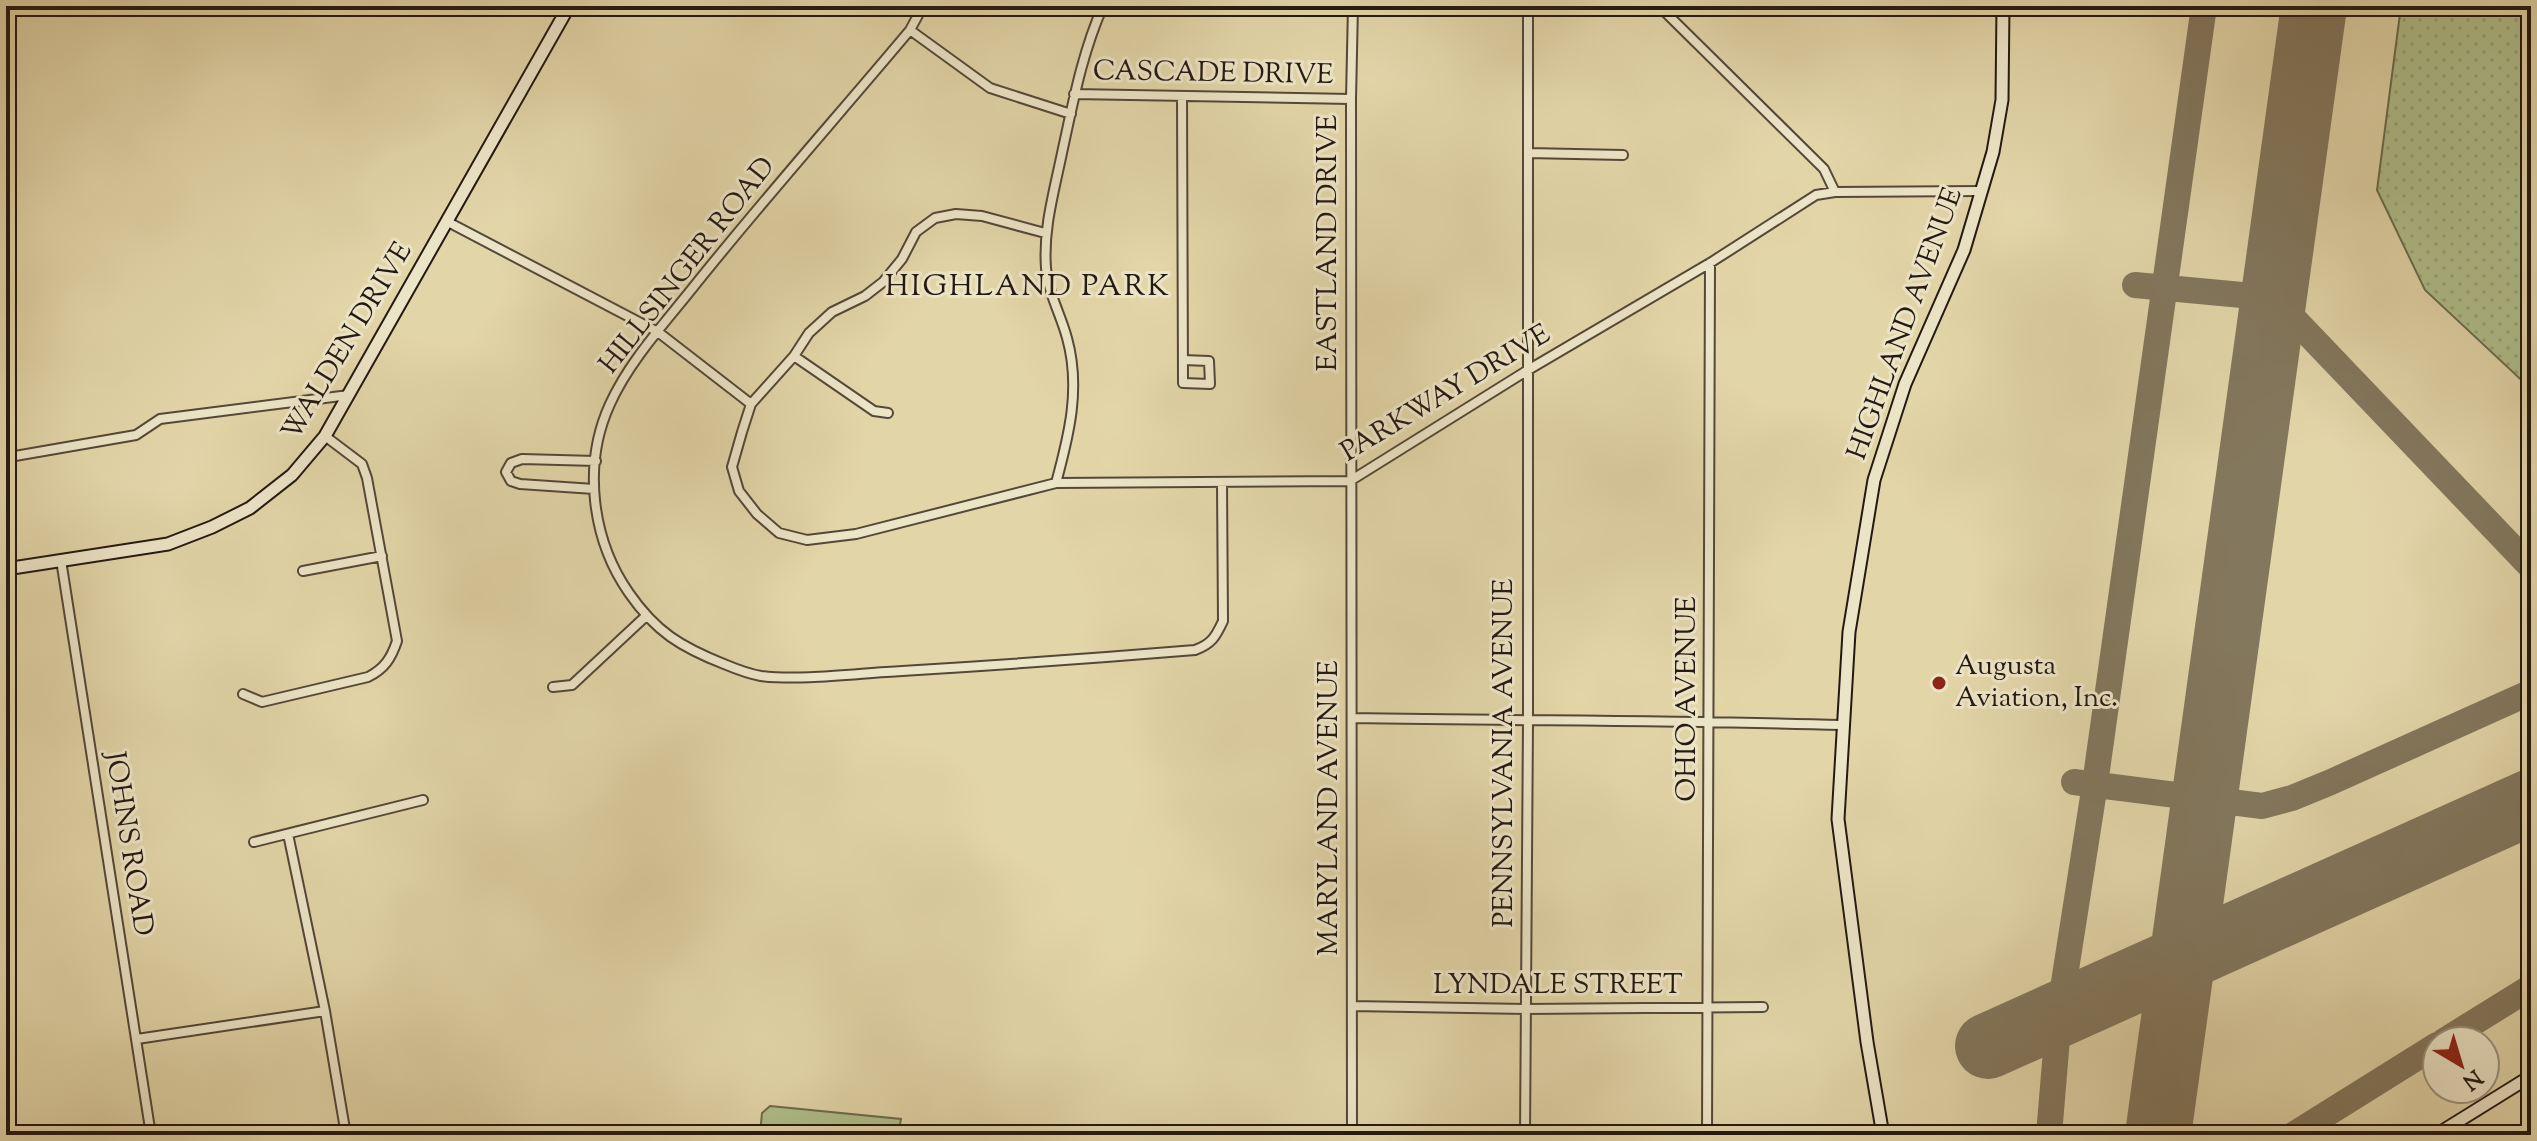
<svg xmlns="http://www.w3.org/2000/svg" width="2537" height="1141" viewBox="0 0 2537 1141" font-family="'Sorts Mill Goudy',serif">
<defs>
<pattern id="grass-dots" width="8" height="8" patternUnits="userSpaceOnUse" patternTransform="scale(2)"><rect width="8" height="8" fill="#afbe8a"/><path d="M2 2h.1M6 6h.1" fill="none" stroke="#96a376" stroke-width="1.8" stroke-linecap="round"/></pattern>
</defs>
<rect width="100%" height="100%" fill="#e2d5a8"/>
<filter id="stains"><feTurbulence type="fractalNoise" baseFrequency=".0025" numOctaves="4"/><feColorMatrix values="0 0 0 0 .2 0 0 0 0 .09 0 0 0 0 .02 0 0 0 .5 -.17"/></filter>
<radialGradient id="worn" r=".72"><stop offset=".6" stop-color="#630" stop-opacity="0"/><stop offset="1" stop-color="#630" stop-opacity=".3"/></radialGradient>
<!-- grass -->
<path fill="url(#grass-dots)" stroke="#6a6c4e" stroke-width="2" d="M 2401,6 L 2531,6 L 2531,389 L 2425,290 L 2377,190 Z"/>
<!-- garden -->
<path fill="#afbe8a" stroke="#6a6c4e" stroke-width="2" d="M 770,1106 L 901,1119 L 898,1135 L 760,1135 L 762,1113 Z"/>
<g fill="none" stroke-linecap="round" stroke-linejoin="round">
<!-- taxiway -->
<path stroke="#83775d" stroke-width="26" d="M 2135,285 L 2274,298 L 2531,567
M 2074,782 L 2262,806 L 2292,798 L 2331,782 L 2531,692
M 2444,1041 L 2531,987
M 2049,1135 L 2059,1014 L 2095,784 L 2204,6
M 2293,1135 L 2437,1045"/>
<!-- runway -->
<path stroke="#83775d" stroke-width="66" d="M 1988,1046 L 2531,802
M 2158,1135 L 2314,6"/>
<defs>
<path id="street" d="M 923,6 L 910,30 C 837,117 762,201 691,290 C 663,325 629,362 610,404 C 582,465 592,540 629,593 C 656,632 681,647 724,664 C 736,669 749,674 761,676 C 801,681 860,673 902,671 C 1000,665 1098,658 1195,650 C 1212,644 1216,636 1223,621 L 1222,483
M 1659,6 L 1824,169 L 1835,192
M 910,30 L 990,88 L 1071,114
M 1074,94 L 1351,99
M 1182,97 L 1183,383 L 1210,384 L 1209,361 L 1183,360
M 1528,153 L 1623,155
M 448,222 L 658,332 L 751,404
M 1045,233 L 982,216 L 956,214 L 935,218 L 916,232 L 902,259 L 883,282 L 865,296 L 832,312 L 809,333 L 794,356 L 751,404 L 742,432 L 732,467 L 739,491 L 757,514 L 779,533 L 807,540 L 856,534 L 1056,483 L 1350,481 L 1528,370 L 1710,263 L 1816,195 L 1835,192 L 1980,191
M 794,356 L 874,411 L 888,413
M 15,456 L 136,435 L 160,419 L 349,395
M 1056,483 C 1069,435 1081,388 1067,338 C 1061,315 1048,293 1046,268 C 1043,229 1054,192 1062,153 C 1073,103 1082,53 1103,6
M 594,489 L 520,484 L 511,481 L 506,472 L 511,463 L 522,459 L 596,461
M 61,560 L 151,1135
M 303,571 L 382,556
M 553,687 L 572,685 L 646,616
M 243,694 L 262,702 L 368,677 C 384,669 391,659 397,641 L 367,478 L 362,464 L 325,436
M 1352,718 C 1515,721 1679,720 1843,725
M 288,834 L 325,1011
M 254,842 L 423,800
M 1352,1006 L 1526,1009 L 1763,1007
M 137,1039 L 325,1011 L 346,1135
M 1352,1135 L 1351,99 L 1353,6
M 1525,1135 L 1528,721 L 1528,6
M 1707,1135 L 1710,263"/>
<path id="secondary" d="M 6,569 L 168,544 L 212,527 L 250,508 L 292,475 L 325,436 L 569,6
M 1883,1135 L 1867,1042 L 1838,819 L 1849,632 L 1874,480 L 1905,384 L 1964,250 L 1993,152 L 2002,100 L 2003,6
M 2436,1135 L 2531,1076"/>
</defs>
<!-- street casing -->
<use href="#street" stroke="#544838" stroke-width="12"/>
<!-- secondary casing -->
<use href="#secondary" stroke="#241912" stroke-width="15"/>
<!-- street -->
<use href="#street" stroke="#ece4c6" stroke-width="8"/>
<!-- secondary -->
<use href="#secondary" stroke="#ece4c6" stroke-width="11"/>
<!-- rail -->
<path stroke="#241912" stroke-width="3" stroke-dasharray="14 14" stroke-linecap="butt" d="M 6,30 L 32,6"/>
</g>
<!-- markers -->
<circle fill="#8f2418" stroke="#ece4c6" stroke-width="3" cx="1939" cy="683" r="8"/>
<g text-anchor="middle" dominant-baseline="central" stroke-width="6" stroke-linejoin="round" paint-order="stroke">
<!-- street labels -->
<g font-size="28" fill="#241912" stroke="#ece4c6">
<text transform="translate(1213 74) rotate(1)">CASCADE DRIVE</text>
<text transform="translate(1329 243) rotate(-90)">EASTLAND DRIVE</text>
<text transform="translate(688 266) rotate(-52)">HILLSINGER ROAD</text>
<text transform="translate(1906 324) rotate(-70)">HIGHLAND AVENUE</text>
<text transform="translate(348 342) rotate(-59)">WALDEN DRIVE</text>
<text transform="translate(1446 394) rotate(-31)">PARKWAY DRIVE</text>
<text transform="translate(1688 699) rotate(-90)">OHIO AVENUE</text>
<text transform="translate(1505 753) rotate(-90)">PENNSYLVANIA AVENUE</text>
<text transform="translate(1330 808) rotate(-90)">MARYLAND AVENUE</text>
<text transform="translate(128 844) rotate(81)">JOHNS ROAD</text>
<text x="1558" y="986">LYNDALE STREET</text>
</g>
<!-- poi labels -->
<g font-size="28" fill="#241912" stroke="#ece4c6" text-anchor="start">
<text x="1955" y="667">Augusta<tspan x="1955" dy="32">Aviation, Inc.</tspan></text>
</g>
<!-- neighbourhood labels -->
<g font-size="30" letter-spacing="2" fill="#241912" stroke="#ece4c6">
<text x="1028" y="287">HIGHLAND PARK</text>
</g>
</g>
<!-- margin -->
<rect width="2537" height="1141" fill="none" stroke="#e2d5a8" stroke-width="32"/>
<rect x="8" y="8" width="2521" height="1125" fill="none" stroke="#241912" stroke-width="4"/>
<rect x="16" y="16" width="2505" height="1109" fill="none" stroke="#241912" stroke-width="2"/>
<!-- north arrow -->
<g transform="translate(2461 1065) rotate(142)"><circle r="38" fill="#ece4c6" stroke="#9c937e" stroke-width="2"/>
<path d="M0-6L14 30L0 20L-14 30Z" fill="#8f2418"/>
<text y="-12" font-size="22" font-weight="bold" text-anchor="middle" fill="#241912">N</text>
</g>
<rect width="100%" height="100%" filter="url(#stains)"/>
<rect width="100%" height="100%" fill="url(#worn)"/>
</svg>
